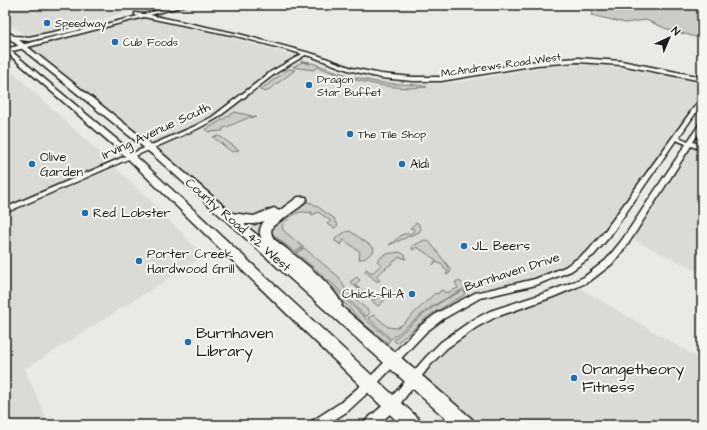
<svg xmlns="http://www.w3.org/2000/svg" width="707" height="430" viewBox="0 0 707 430" font-family="'Architects Daughter',sans-serif">
<rect width="100%" height="100%" fill="#e9e9e5"/>
<filter id="ink" filterUnits="userSpaceOnUse"><feTurbulence type="fractalNoise" baseFrequency=".025" numOctaves="2"/><feDisplacementMap in="SourceGraphic" scale="8" xChannelSelector="R" yChannelSelector="G"/><feConvolveMatrix kernelMatrix="1 2 1 2 8 2 1 2 1" color-interpolation-filters="sRGB"/></filter>
<g filter="url(#ink)">
<!-- built -->
<path fill="#dadad6" d="M 5,5 L 115,5 L 125,10 L 125,13 L 40,35 L 24,35 L 5,20 Z
M 144,16 L 144,18 L 154,21 L 231,38 L 309,60 L 344,73 L 378,81 L 413,84 L 454,83 L 550,66 L 590,65 L 629,69 L 702,83 L 702,100 L 591,253 L 555,274 L 499,290 L 454,308 L 392,361 L 254,238 L 24,47 Z
M 5,65 L 148,198 L 204,256 L 25,369 L 49,425 L 5,425 Z
M 702,124 L 702,273 L 628,237 Z
M 574,285 L 697,357 L 702,347 L 702,425 L 466,425 L 413,379 L 474,324 Z"/>
<!-- green -->
<path fill="#cbcbc7" stroke="#747472" d="M 597,5 L 702,5 L 702,39 L 667,29 L 646,20 L 625,23 L 591,15 Z
M 301,61 L 310,62 L 307,63 L 310,64 L 312,63 C 336,71 358,80 384,83 C 397,85 414,83 427,87 C 390,91 351,80 318,67 L 313,70 L 293,67 L 302,62 L 307,63 Z
M 289,69 L 295,70 L 266,92 L 260,90 Z
M 235,112 L 256,117 L 253,118 L 250,117 L 222,129 L 223,131 L 209,132 L 205,130 Z
M 217,136 L 221,137 L 239,150 L 232,152 L 213,137 Z
M 307,202 L 312,203 L 335,219 L 334,220 L 338,225 L 335,228 L 327,224 L 331,221 L 318,212 L 313,215 L 311,214 L 312,212 C 308,213 306,212 302,212 C 295,212 286,220 282,226 L 283,230 L 303,247 L 295,252 L 270,232 L 272,222 Z
M 417,222 L 421,229 L 419,232 L 389,245 L 403,234 L 410,234 L 413,232 L 414,229 L 410,228 Z
M 350,231 L 374,248 L 373,252 L 364,259 L 359,259 L 360,252 L 344,240 L 341,245 L 335,241 L 335,239 L 345,232 Z
M 269,232 L 332,286 L 367,320 L 390,340 L 388,343 L 366,326 L 331,289 L 269,237 Z
M 425,240 L 429,241 L 451,270 L 450,273 L 446,275 L 448,271 L 443,268 L 444,266 L 436,262 L 433,265 L 436,260 L 417,247 L 413,250 L 412,249 L 412,246 Z
M 304,248 L 339,277 L 347,292 L 370,312 L 366,317 L 334,285 L 296,253 Z
M 400,252 L 405,255 L 406,259 L 400,257 L 376,276 L 380,281 L 376,281 L 365,271 L 366,269 L 372,273 L 381,265 L 377,261 L 385,254 Z
M 357,277 L 360,280 L 355,285 L 374,300 L 380,295 L 386,299 L 378,306 L 351,283 L 351,281 Z
M 457,281 L 461,282 L 465,288 L 431,307 L 391,339 L 368,318 L 374,315 L 388,327 L 396,328 L 403,324 L 435,293 L 438,294 L 441,290 L 447,293 L 458,288 L 455,282 Z
M 466,290 L 464,295 L 431,314 L 398,342 L 396,343 L 394,340 C 414,322 440,298 466,290 Z"/>
<g fill="none" stroke-linecap="round" stroke-linejoin="round">
<defs>
<path id="minor" d="M 304,53 L 307,54 L 276,73 L 216,119 L 197,129 L 5,213 L 5,208 L 193,127 L 212,117 L 272,71 Z
M 700,99 L 702,99 L 702,104 L 679,137 L 688,141 L 700,123 L 702,122 L 702,128 L 693,142 L 702,146 L 702,150 L 691,146 L 628,244 L 612,264 L 590,281 L 577,287 L 553,297 L 496,317 L 477,327 L 447,348 L 432,363 L 396,409 L 377,425 L 364,425 L 365,421 L 388,401 L 426,357 L 441,342 L 471,321 L 490,311 L 548,292 L 571,283 L 584,277 L 606,260 L 622,240 L 686,144 L 676,140 L 610,236 L 594,255 L 571,271 L 536,285 L 480,298 L 443,319 L 426,332 L 374,387 L 348,411 L 326,425 L 311,425 L 312,421 L 340,403 L 366,381 L 420,326 L 437,313 L 475,293 L 535,279 L 565,267 L 588,251 L 604,232 Z"/>
<path id="major" d="M 180,5 L 187,5 L 150,15 L 239,34 L 317,55 L 352,68 L 381,74 L 413,77 L 441,77 L 537,61 L 578,58 L 621,61 L 702,77 L 702,81 L 621,65 L 578,62 L 537,65 L 441,81 L 413,81 L 381,78 L 348,70 L 313,57 L 236,36 L 144,17 L 5,53 L 5,49 L 138,16 L 135,15 L 135,13 L 144,14 Z"/>
<path id="highway" d="M 77,27 L 80,29 L 79,30 L 29,41 L 19,40 L 159,151 L 232,213 L 254,216 L 274,208 L 279,211 L 298,197 L 306,197 L 307,199 L 301,206 L 273,226 C 270,231 271,234 274,239 C 296,257 329,279 342,304 L 341,306 L 472,419 L 474,425 L 453,425 L 153,155 L 5,35 L 5,30 L 14,36 L 29,37 ZM 264,221 C 260,228 258,232 262,239 L 244,224 L 254,224 Z
M 5,46 L 127,148 L 419,419 L 421,425 L 401,425 L 121,152 L 5,51 Z"/>
</defs>
<!-- minor casing -->
<use href="#minor" stroke="#1c1c1c" stroke-width="3"/>
<!-- major casing -->
<use href="#major" stroke="#1c1c1c" stroke-width="3"/>
<!-- highway casing -->
<use href="#highway" stroke="#1c1c1c" stroke-width="3"/>
<!-- minor -->
<use href="#minor" fill="#f6f6f2" fill-rule="evenodd"/>
<!-- major -->
<use href="#major" fill="#f6f6f2" fill-rule="evenodd"/>
<!-- highway -->
<use href="#highway" fill="#f6f6f2" fill-rule="evenodd"/>
</g>
</g>
<!-- markers -->
<g fill="#1f6fb2" stroke="#f6f6f2" stroke-width="1.5">
<circle cx="47" cy="23" r="4"/>
<circle cx="115" cy="42" r="4"/>
<circle cx="309" cy="85" r="4"/>
<circle cx="350" cy="134" r="4"/>
<circle cx="32" cy="164" r="4"/>
<circle cx="402" cy="164" r="4"/>
<circle cx="85" cy="213" r="4"/>
<circle cx="464" cy="246" r="4"/>
<circle cx="139" cy="261" r="4"/>
<circle cx="412" cy="294" r="4"/>
<circle cx="188" cy="342" r="4"/>
<circle cx="574" cy="378" r="4"/>
</g>
<g text-anchor="middle" dominant-baseline="central" stroke-width="4" stroke-linejoin="round" paint-order="stroke">
<!-- far-poi labels -->
<g font-size="11" fill="#1c1c1c" stroke="#f6f6f2" text-anchor="start">
<text x="55" y="23">Speedway</text>
<text x="123" y="42">Cub Foods</text>
<text x="317" y="79">Dragon<tspan x="317" dy="13">Star Buffet</tspan></text>
<text x="358" y="134">The Tile Shop</text>
</g>
<!-- far-street labels -->
<g font-size="11" fill="#1c1c1c" stroke="#f6f6f2">
<text transform="translate(501 65) rotate(-8)">McAndrews Road West</text>
</g>
<!-- street labels -->
<g font-size="13" fill="#1c1c1c" stroke="#f6f6f2">
<text transform="translate(156 131) rotate(-25)">Irving Avenue South</text>
<text transform="translate(238 225) rotate(41)">County Road 42 West</text>
<text transform="translate(512 272) rotate(-18)">Burnhaven Drive</text>
</g>
<!-- poi labels -->
<g font-size="13" fill="#1c1c1c" stroke="#f6f6f2" text-anchor="start">
<text x="40" y="157">Olive<tspan x="40" dy="15">Garden</tspan></text>
<text x="410" y="164">Aldi</text>
<text x="93" y="213">Red Lobster</text>
<text x="472" y="246">JL Beers</text>
<text x="147" y="254">Porter Creek<tspan x="147" dy="15">Hardwood Grill</tspan></text>
<text x="404" y="294" text-anchor="end">Chick-fil-A</text>
</g>
<!-- near-poi labels -->
<g font-size="16" fill="#1c1c1c" stroke="#f6f6f2" text-anchor="start">
<text x="196" y="333">Burnhaven<tspan x="196" dy="18">Library</tspan></text>
<text x="582" y="369">Orangetheory<tspan x="582" dy="18">Fitness</tspan></text>
</g>
</g>
<!-- margin -->
<rect width="707" height="430" fill="none" stroke="#f6f6f2" stroke-width="20"/>
<rect x="10" y="10" width="687" height="410" fill="none" stroke="#1c1c1c" stroke-width="1.5" filter="url(#ink)"/>
<!-- north arrow -->
<g transform="translate(669 38) rotate(44)" stroke="#f6f6f2" stroke-width="3" paint-order="stroke">
<path d="M0-3L7 15L0 10L-7 15Z" fill="#1c1c1c"/>
<text y="-6" font-size="11" font-weight="bold" text-anchor="middle" fill="#1c1c1c">N</text>
</g>
</svg>
